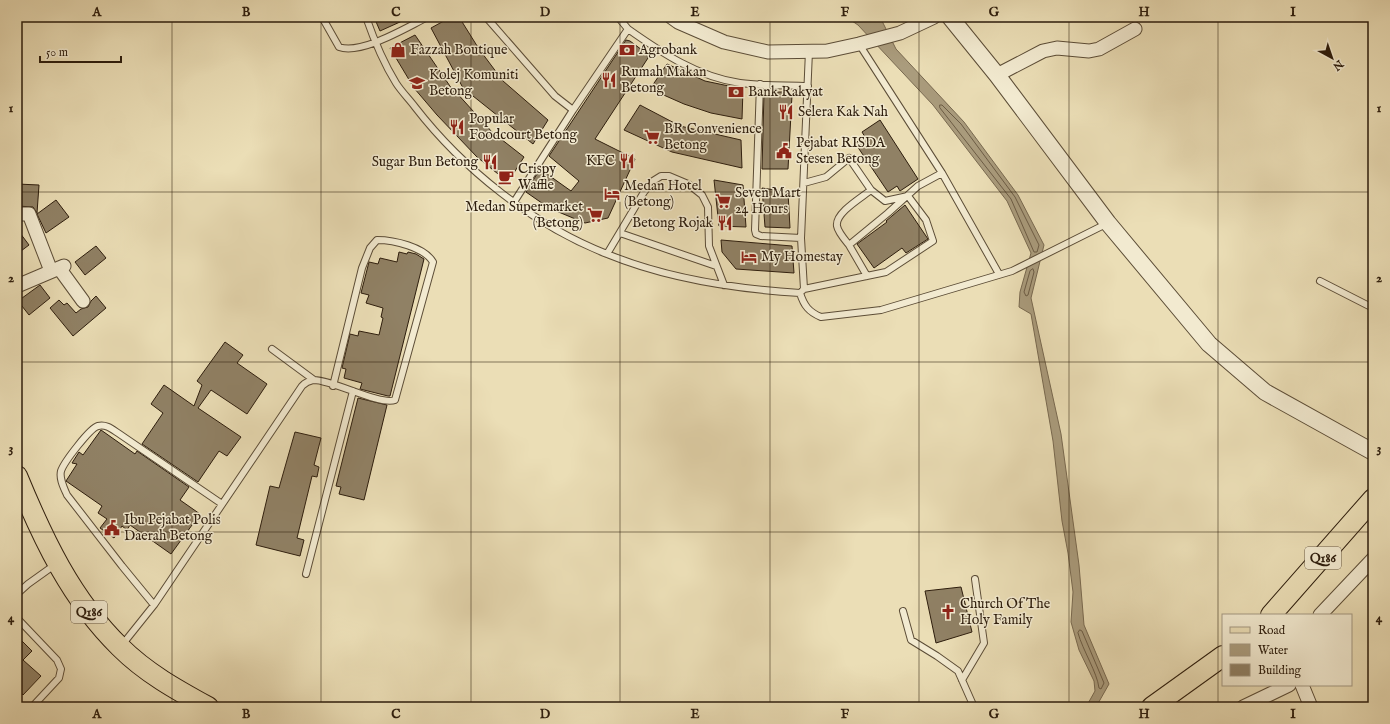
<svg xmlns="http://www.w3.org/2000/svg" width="1390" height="724" viewBox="0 0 1390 724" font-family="'IM FELL English',serif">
<rect width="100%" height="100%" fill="#ebdeb6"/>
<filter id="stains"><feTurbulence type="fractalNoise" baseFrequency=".005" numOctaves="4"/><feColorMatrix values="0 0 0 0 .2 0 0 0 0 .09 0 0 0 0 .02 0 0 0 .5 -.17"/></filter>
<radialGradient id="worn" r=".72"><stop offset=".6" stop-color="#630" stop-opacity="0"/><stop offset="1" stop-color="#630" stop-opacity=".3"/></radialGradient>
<!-- water -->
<path fill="#aa9c7d" stroke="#786950" d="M 846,17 L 880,17 L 896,49 L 964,122 L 1018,195 L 1044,245 L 1031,298 L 1061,434 L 1079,565 L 1084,625 L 1109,684 L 1096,707 L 1086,707 L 1095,691 L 1094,681 L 1079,650 L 1071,622 L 1073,592 L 1068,553 L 1062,521 L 1053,441 L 1031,314 L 1019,307 L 1020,292 L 1031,253 L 1007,201 L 933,105 L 858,25 Z"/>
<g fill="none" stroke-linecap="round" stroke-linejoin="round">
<!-- shore -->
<path stroke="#6c5c45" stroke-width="1" d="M 940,105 L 942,105 L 961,124 L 1015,197 L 1039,245 L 1037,252 L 1034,252 L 1011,199 L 940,108 Z
M 1033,269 L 1034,272 L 1028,295 L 1026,296 L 1024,292 L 1030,271 Z
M 1080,630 L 1082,631 L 1104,683 L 1101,689 L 1099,688 C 1097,672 1083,651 1078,633 Z"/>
</g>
<!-- building -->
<path fill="#908165" stroke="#2d1d0d" d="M 374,17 L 411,17 L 380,31 Z
M 451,17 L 459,17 L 479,49 L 503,81 L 548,120 L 533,144 L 463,88 L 431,28 Z
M 415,35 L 454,92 L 455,91 L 492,132 L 524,157 L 508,182 L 477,157 L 437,115 L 414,88 L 390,48 Z
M 626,40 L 630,41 L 646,53 L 648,58 L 595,139 L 635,159 L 608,218 L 585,223 L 549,208 L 526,192 L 540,169 L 571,191 L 579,181 L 549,156 Z
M 667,64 L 705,81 L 743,89 L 742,119 L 711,113 L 684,104 L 650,89 Z
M 764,92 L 789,92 L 792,95 L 788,169 L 762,169 Z
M 640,105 L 680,126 L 741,140 L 742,168 L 672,152 L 624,130 Z
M 880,120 L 918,179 L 900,191 L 897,186 L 888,192 L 855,143 L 865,137 L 862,132 Z
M 714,180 L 743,185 L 746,227 L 719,226 Z
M 17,184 L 39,185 L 37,213 L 33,207 L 17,206 Z
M 762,188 L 788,192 L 790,228 L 765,227 Z
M 56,200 L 69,217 L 46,233 L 37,214 Z
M 905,205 L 928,239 L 906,253 L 902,248 L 874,268 L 857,244 L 887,222 L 886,221 Z
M 17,229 L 29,245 L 17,254 Z
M 721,240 L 792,246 L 794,273 L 736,269 L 722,252 Z
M 96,246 L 106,258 L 85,275 L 75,262 Z
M 399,252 L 407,254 L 408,252 L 416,254 L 424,259 L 390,396 L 388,396 L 360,389 L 362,383 L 344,378 L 346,369 L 342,368 L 350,334 L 358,336 L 359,331 L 379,335 L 383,318 L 381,317 L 383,308 L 366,303 L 369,295 L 361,293 L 369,262 L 378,264 L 380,258 L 397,262 Z
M 40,285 L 50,298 L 29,315 L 18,301 Z
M 96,296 L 106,308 L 73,336 L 50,308 L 59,300 L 64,305 L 67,303 L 76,313 L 81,309 L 88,307 L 91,301 Z
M 225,342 L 243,355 L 237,363 L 267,384 L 247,414 L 211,390 L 198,408 L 241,437 L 227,456 L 219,451 L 198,482 L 142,444 L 163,413 L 151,404 L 164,385 L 194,406 L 202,385 L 197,381 Z
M 358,398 L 387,405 L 364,500 L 339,494 L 341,487 L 336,486 Z
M 101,430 L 135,454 L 137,451 L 189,487 L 180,500 L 200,514 L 171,554 L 130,525 L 127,530 L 122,526 L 114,538 L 100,528 L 107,519 L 98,513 L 102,506 L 66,481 L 77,464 L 72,463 L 79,452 L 83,455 Z
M 295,432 L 321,438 L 314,465 L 319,467 L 317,477 L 312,476 L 297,538 L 304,540 L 300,556 L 256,545 L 270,486 L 279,488 Z
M 961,587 L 972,632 L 936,643 L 925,591 Z
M 22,641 L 32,651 L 23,660 L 41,676 L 23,695 L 17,688 L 17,645 Z"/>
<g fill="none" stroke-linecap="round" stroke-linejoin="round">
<defs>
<path id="service" d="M 322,17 L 339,47 C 362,55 407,27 428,17
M 366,17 C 374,40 383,62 396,83 C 401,91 409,99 415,107 C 463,169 533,225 607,254 C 668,279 735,289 800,293 C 804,306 809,312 821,317 L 881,310 L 1012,271 L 1106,224
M 486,17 L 555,96 L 573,110 L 628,29 L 618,17
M 628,29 C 662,53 698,77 740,83 C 762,86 786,85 808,86
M 859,44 L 942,173 L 999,274
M 760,84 L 755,230 L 756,234 L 761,236 L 801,238
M 514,202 L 573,110
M 620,233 L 716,266
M 849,245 C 845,240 838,232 837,226 C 835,213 861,198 871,190
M 607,254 L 644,192 L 653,181 L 661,176 L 669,176 L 688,184 L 702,195 L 708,207 L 709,246 L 724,285
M 867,276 L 849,245 L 888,213 L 918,186 L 942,173
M 1320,281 L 1373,308
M 804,289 L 886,272 L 933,241 L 926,220 L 908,196 L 885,201 L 871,190 L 849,158 L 826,177 L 804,183
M 802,291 L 804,289 L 801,238 L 809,51
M 272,349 L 314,380
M 306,574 L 353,391
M 17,594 L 28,584 L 56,564
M 154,605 L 122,566 L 67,495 C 64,488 59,479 61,471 C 64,462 90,428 98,426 C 106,424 112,429 118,433 L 222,504
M 903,611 L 911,640 L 937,656 L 958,671 L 974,707
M 17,618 L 57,660 L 61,669 L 59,678 L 32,707
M 122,645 L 154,605 L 302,386 C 305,383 308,381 313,380 C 331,379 380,406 395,400 L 433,262 C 424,247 394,240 377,240 L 370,248 L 362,268 L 333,386
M 962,680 L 984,643 L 975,579"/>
<path id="minor" d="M 671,17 L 678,22 L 724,42 L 768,52 L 827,51 L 859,44 L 900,33 L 934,17
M 997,75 L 1043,51 L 1057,48 L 1089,51 L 1099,49 L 1135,29
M 17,214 L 29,214 L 51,271
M 59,268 L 83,301
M 17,286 L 64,266
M 1320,615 L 1373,559
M 1302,685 L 1311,707
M 1243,707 L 1289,685"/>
<path id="tertiary" d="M 950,17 L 997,75 L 1108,223 L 1209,344 L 1265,392 L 1373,452"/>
<path id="primary" d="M 17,476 C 43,539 71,599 120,647 C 146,673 177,690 208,707
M 1271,615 L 1373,499
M 1152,707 L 1223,656"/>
</defs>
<!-- service casing -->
<use href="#service" stroke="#5c4d37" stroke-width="8"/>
<!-- minor casing -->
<use href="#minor" stroke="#5c4d37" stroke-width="15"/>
<!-- tertiary casing -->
<use href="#tertiary" stroke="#5c4d37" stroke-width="18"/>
<!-- primary casing -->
<use href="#primary" stroke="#2d1d0d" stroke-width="22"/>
<!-- service -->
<use href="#service" stroke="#f2ead0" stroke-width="6"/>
<!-- minor -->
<use href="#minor" stroke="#f2ead0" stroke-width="13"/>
<!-- tertiary -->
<use href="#tertiary" stroke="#f2ead0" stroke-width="16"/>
<!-- primary -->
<use href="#primary" stroke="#ebdeb6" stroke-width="20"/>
</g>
<!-- grid -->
<path fill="none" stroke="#2d1d0d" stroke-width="1" stroke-opacity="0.55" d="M 172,17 L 172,707M 321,17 L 321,707M 471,17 L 471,707M 620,17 L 620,707M 770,17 L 770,707M 919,17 L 919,707M 1069,17 L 1069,707M 1218,17 L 1218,707M 17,192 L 1373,192M 17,362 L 1373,362M 17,532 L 1373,532"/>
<!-- icons -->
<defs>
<symbol id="shop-bare" viewBox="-9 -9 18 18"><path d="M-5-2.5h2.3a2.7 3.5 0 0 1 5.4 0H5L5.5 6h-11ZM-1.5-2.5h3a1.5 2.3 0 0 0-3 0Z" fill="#8f2418" stroke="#f2ead0" stroke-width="2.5" paint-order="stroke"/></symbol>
<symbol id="bank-bare" viewBox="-9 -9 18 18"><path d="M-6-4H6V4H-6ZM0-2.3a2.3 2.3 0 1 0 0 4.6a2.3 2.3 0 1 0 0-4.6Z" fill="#8f2418" stroke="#f2ead0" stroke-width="2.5" paint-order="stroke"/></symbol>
<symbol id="restaurant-bare" viewBox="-9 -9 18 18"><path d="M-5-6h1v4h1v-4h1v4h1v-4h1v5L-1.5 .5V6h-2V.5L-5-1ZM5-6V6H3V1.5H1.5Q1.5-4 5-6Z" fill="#8f2418" stroke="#f2ead0" stroke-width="2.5" paint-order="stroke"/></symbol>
<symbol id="university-bare" viewBox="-9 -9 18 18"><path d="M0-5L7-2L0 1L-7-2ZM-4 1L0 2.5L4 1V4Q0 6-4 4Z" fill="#8f2418" stroke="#f2ead0" stroke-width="2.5" paint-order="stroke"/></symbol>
<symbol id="supermarket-bare" viewBox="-9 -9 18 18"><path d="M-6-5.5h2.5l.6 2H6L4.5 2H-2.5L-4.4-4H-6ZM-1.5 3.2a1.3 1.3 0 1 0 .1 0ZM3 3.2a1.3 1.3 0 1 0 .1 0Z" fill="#8f2418" stroke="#f2ead0" stroke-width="2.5" paint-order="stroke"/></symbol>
<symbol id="civic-bare" viewBox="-9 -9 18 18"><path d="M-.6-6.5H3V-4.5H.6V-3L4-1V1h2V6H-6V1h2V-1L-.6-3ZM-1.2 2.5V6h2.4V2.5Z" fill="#8f2418" stroke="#f2ead0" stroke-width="2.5" paint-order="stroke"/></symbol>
<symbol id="cafe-bare" viewBox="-9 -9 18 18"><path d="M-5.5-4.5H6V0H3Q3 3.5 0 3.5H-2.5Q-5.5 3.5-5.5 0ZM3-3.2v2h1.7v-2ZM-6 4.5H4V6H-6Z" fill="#8f2418" stroke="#f2ead0" stroke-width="2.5" paint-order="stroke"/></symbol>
<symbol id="hotel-bare" viewBox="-9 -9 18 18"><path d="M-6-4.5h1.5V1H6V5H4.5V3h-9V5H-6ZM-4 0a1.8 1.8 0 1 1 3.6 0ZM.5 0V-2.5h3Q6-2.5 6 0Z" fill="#8f2418" stroke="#f2ead0" stroke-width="2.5" paint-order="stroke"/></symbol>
<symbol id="church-bare" viewBox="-9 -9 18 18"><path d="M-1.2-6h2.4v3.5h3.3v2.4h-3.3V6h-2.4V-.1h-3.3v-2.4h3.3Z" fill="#8f2418" stroke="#f2ead0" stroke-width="2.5" paint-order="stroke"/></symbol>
</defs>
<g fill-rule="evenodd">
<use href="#shop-bare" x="387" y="39" width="22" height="22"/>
<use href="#bank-bare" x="616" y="39" width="22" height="22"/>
<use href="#restaurant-bare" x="598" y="69" width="22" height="22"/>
<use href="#university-bare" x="406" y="72" width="22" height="22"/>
<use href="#bank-bare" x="725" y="81" width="22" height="22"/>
<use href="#restaurant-bare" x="775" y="101" width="22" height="22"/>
<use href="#restaurant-bare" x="446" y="116" width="22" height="22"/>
<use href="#supermarket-bare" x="641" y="126" width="22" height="22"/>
<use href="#civic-bare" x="773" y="140" width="22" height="22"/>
<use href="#restaurant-bare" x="616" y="150" width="22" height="22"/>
<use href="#restaurant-bare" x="479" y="151" width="22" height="22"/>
<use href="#cafe-bare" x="495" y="166" width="22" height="22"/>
<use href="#hotel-bare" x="601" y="183" width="22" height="22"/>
<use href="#supermarket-bare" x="712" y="190" width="22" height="22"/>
<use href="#supermarket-bare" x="584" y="204" width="22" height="22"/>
<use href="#restaurant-bare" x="714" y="212" width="22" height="22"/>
<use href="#hotel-bare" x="738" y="246" width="22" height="22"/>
<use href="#civic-bare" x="101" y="517" width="22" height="22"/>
<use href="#church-bare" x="937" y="601" width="22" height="22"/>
</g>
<g text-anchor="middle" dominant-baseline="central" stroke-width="3" stroke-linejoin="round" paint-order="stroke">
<!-- shield labels -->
<g fill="#f2ead0" stroke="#685a48" stroke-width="1">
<rect x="1305" y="547" width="36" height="22" rx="3"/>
<rect x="71" y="601" width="36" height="22" rx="3"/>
</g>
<g font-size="13" font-weight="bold" fill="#2d1d0d">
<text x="1323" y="558">Q186</text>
<text x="89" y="612">Q186</text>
</g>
<!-- poi labels -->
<g font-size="14" fill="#2d1d0d" stroke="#f2ead0" text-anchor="start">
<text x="410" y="50">Fazzah Boutique</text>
<text x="639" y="50">Agrobank</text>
<text x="621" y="72">Rumah Makan<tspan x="621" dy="16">Betong</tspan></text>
<text x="429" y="75">Kolej Komuniti<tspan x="429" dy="16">Betong</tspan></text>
<text x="748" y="92">Bank Rakyat</text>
<text x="798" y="112">Selera Kak Nah</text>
<text x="469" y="119">Popular<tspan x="469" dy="16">Foodcourt Betong</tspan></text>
<text x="664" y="129">BR Convenience<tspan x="664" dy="16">Betong</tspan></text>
<text x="796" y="143">Pejabat RISDA<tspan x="796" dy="16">Stesen Betong</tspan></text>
<text x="615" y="161" text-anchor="end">KFC</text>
<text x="478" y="162" text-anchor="end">Sugar Bun Betong</text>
<text x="518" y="169">Crispy<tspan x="518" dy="16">Waffle</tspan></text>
<text x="624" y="186">Medan Hotel<tspan x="624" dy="16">(Betong)</tspan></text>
<text x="735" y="193">Seven Mart<tspan x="735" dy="16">24 Hours</tspan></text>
<text x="583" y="207" text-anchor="end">Medan Supermarket<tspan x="583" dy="16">(Betong)</tspan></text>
<text x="713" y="223" text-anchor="end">Betong Rojak</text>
<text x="761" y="257">My Homestay</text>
<text x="124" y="520">Ibu Pejabat Polis<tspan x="124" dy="16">Daerah Betong</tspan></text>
<text x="960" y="604">Church Of The<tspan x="960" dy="16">Holy Family</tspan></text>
</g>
</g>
<!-- margin -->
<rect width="1390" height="724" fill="none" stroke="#ebdeb6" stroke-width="44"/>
<!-- legend -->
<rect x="1222" y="614" width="130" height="72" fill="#f2ead0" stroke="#a39882"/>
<rect x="1230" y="627" width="20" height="6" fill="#ebdeb6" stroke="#a39882"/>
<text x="1258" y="634" font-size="12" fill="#2d1d0d">Road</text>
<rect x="1230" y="644" width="20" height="12" fill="#aa9c7d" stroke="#a39882"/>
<text x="1258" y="654" font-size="12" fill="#2d1d0d">Water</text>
<rect x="1230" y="664" width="20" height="12" fill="#908165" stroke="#a39882"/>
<text x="1258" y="674" font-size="12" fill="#2d1d0d">Building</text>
<!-- north arrow -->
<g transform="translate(1332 58) rotate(140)" stroke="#f2ead0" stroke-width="3" paint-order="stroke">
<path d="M0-3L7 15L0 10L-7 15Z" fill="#2d1d0d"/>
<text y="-6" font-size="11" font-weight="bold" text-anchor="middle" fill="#2d1d0d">N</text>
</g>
<!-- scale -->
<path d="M40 56v6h81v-6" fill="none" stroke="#2d1d0d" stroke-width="2"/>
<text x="46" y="56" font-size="12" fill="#2d1d0d" stroke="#f2ead0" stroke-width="3" paint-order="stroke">50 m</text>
<rect x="22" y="22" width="1346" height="680" fill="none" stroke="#2d1d0d" stroke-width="1.5"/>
<g font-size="13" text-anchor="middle" font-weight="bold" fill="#2d1d0d">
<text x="97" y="16">A</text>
<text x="246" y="16">B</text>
<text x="396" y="16">C</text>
<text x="545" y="16">D</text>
<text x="695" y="16">E</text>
<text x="845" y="16">F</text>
<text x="994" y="16">G</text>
<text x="1144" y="16">H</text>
<text x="1293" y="16">I</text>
<text x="11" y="112">1</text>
<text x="1379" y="112">1</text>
<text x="11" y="282">2</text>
<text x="1379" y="282">2</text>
<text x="11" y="452">3</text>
<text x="1379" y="452">3</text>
<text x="11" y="622">4</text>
<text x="1379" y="622">4</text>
<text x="97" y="718">A</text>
<text x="246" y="718">B</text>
<text x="396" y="718">C</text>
<text x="545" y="718">D</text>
<text x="695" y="718">E</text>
<text x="845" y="718">F</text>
<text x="994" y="718">G</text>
<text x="1144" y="718">H</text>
<text x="1293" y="718">I</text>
</g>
<rect width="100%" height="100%" filter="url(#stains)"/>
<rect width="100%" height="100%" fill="url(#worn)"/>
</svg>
